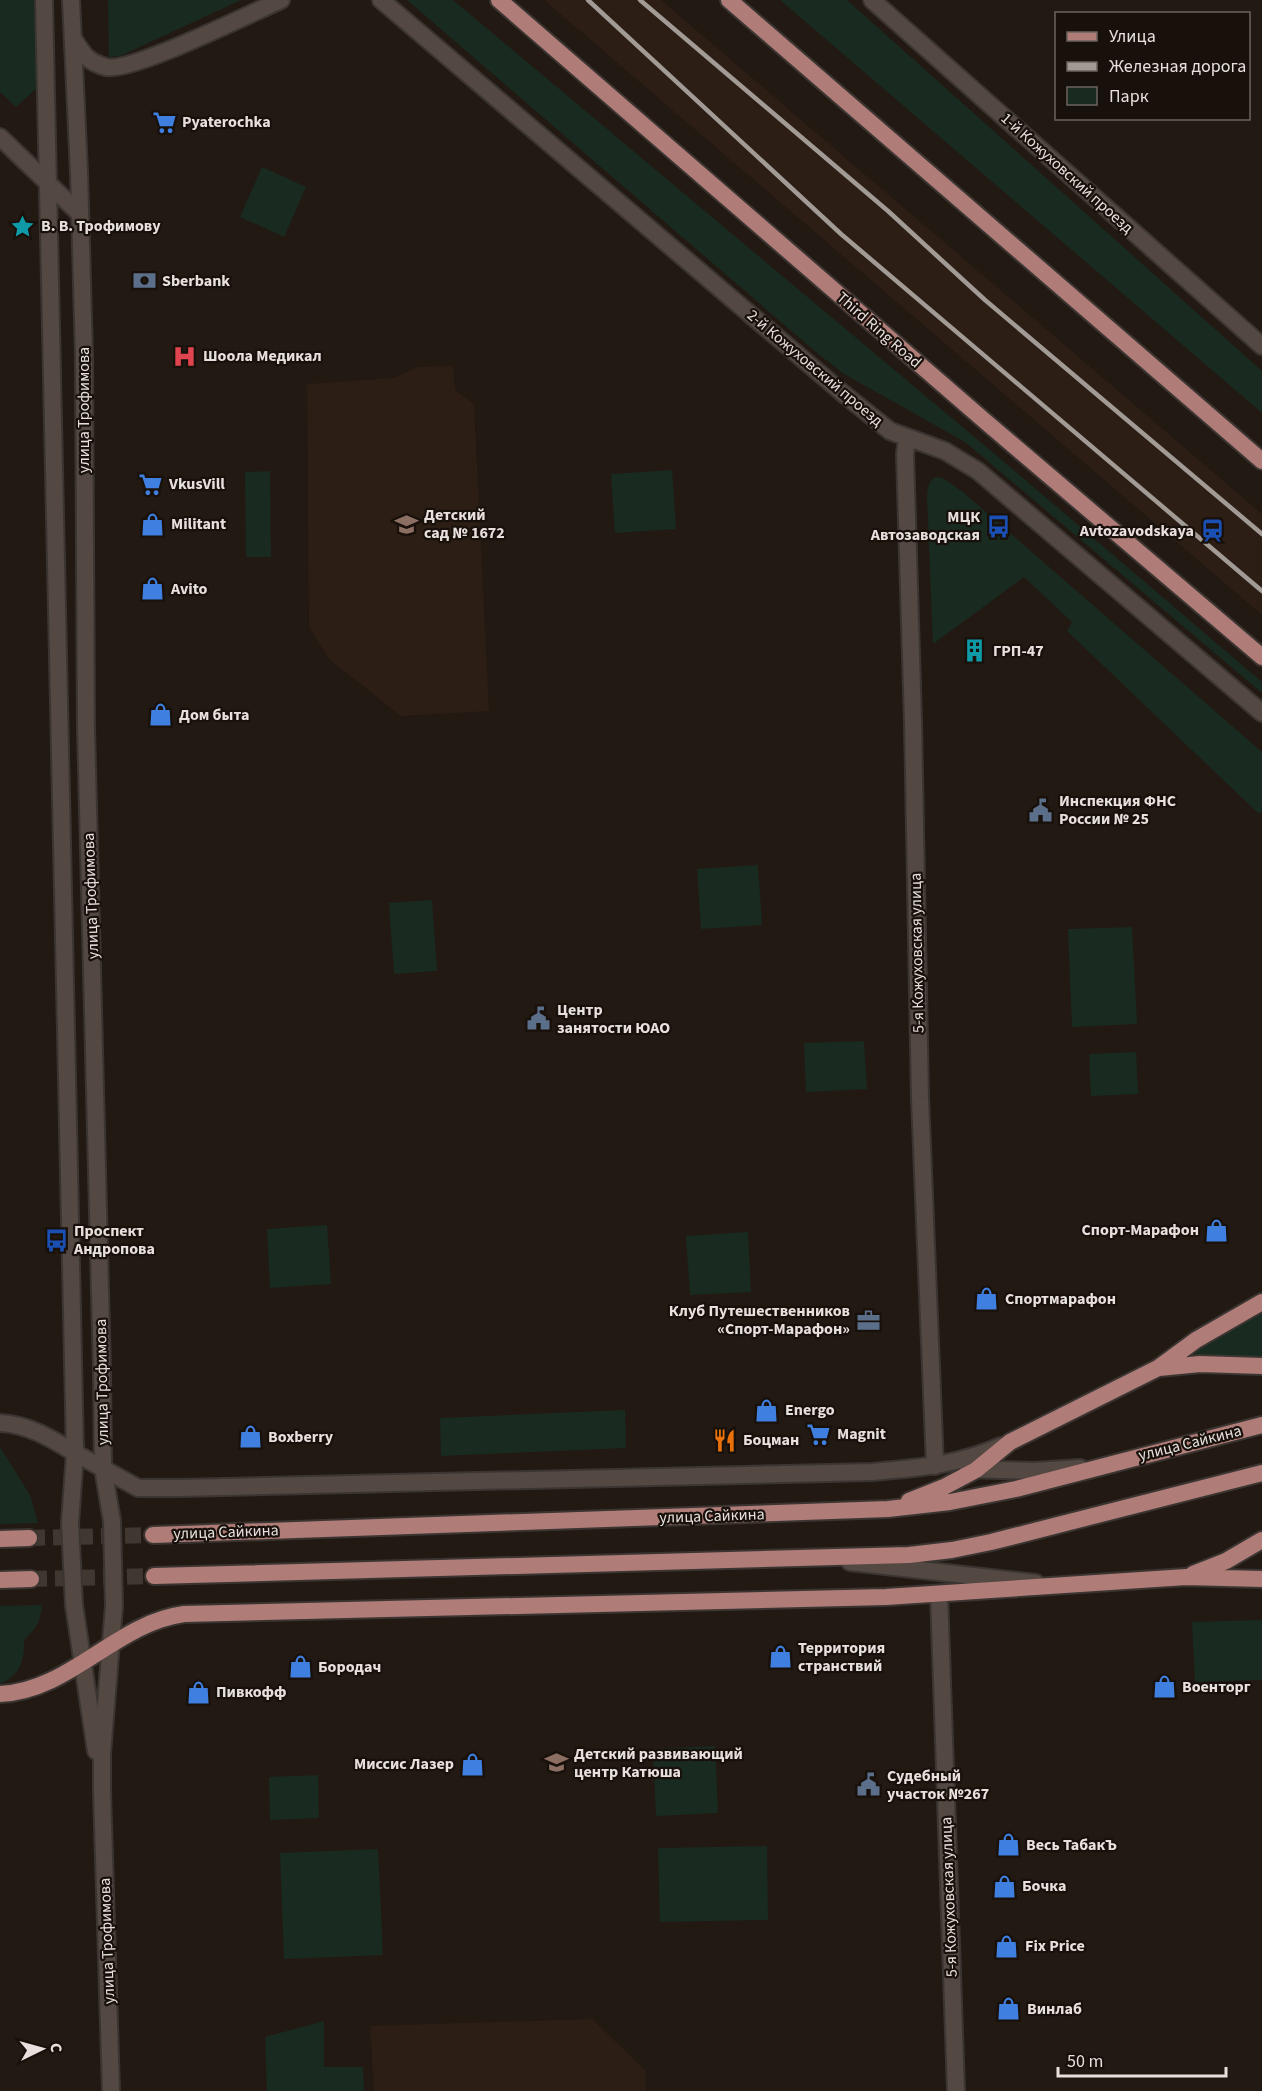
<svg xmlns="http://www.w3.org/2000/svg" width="1262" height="2091" viewBox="0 0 1262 2091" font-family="'Source Sans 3',sans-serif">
<rect width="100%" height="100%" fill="#221913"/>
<!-- built -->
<path fill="#2c1e14" d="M 544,0 L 661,0 L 1262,514 L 1262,615 Z
M 453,366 L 455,390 L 474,404 L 489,711 L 401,716 L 329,659 L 309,627 L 307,384 L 394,378 L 417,367 Z
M 592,2019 L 645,2070 L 646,2091 L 374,2091 L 370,2026 Z"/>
<!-- green -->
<path fill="#192a20" d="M 0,0 L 34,0 L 38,87 L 16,107 L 0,92 Z
M 108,0 L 241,0 L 120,56 L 109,57 Z
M 407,0 L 453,0 L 996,455 L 1262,682 L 1262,693 L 965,442 L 844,374 L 817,353 Z
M 780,0 L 847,0 L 1262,371 L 1262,413 Z
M 262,167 L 306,187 L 284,237 L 240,217 Z
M 672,470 L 676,529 L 615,533 L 611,474 Z
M 270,471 L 271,557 L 246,557 L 245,472 Z
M 936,477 L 943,478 L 964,493 L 1262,752 L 1262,811 L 1259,814 L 1067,631 L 1072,622 L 1024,577 L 933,644 L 927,496 C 928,487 928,481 936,477 Z
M 758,865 L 762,925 L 701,929 L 697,869 Z
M 432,900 L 437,971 L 394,974 L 389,903 Z
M 1132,927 L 1137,1024 L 1072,1027 L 1068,929 Z
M 864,1041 L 867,1089 L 806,1092 L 804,1043 Z
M 1136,1052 L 1138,1094 L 1091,1096 L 1089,1054 Z
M 327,1225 L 331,1284 L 270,1288 L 267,1229 Z
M 748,1232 L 751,1292 L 690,1295 L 686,1236 Z
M 1262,1311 L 1262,1357 L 1195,1354 L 1195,1351 Z
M 625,1410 L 626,1448 L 441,1456 L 440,1418 Z
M 0,1447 L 30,1495 L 38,1523 L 0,1524 Z
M 42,1605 C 40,1622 37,1628 24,1640 C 25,1659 20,1676 0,1684 L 0,1606 Z
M 1262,1620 L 1262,1680 L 1195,1682 L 1192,1622 Z
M 715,1746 L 718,1813 L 656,1816 L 653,1749 Z
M 318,1775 L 319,1818 L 270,1820 L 269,1777 Z
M 767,1846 L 768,1920 L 660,1922 L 658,1848 Z
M 378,1849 L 383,1955 L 284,1959 L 280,1853 Z
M 324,2021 L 324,2067 L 363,2067 L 364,2091 L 267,2091 L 265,2037 Z"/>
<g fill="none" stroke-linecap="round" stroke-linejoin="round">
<!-- primary-tunnel -->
<path stroke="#403731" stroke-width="16" stroke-dasharray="16 8" stroke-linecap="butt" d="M 29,1538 L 153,1535
M 31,1579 L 154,1576"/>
<defs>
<path id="minor" d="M 73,38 C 83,54 87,62 106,67 C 131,73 251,13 281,0
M 0,137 L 80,214
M 907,439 L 905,454 L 913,722 L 920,1098 L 935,1466
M 850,1562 L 1036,1583
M 939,1594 L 956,2091"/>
<path id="tertiary" d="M 381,0 L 845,395 L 890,431 L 945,451 L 978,471 L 1262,713
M 872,0 L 1262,346
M 75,1453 L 138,1488 L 180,1488 L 871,1472 C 918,1468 958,1465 1001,1446
M 968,1469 L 1034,1471 L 1080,1468"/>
<path id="secondary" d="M 44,0 L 75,1453 L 70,1523
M 71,0 L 79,172 L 84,357 L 86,728 L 102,1372 L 103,1468 L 112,1521
M 0,1423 C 28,1424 52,1439 75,1453
M 74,1605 L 96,1751
M 111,2091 L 102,1791 L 102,1753 L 114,1606"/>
<path id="primary" d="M 499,0 L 986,422 L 1262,657
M 729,0 L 1262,461
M 1159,1368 L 1200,1364 L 1262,1366
M 909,1501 L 944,1487 L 976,1470 L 1010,1442 L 1158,1368 L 1196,1340 L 1262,1302
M 153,1535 L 888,1509 L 950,1502 L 1016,1489 L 1262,1425
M 0,1539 L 29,1538
M 1193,1574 L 1226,1561 L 1262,1540
M 154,1576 L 909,1555 L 952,1550 L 991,1542 L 1262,1473
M 0,1580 L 31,1579
M 0,1694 C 70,1691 116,1623 184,1614 L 886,1597 L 1186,1577 L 1262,1579"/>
</defs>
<!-- minor casing -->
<use href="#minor" stroke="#3b3532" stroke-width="20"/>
<!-- tertiary casing -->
<use href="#tertiary" stroke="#3b3532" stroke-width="20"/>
<!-- secondary casing -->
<use href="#secondary" stroke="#3b3532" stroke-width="20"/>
<!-- primary casing -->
<use href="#primary" stroke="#3b3532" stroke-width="20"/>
<!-- minor -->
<use href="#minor" stroke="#534842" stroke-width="16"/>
<!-- tertiary -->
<use href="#tertiary" stroke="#534842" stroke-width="16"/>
<!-- secondary -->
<use href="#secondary" stroke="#534842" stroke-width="16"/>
<!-- primary -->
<use href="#primary" stroke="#af7c78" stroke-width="16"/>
<!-- rail -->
<path stroke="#a19a95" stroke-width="4.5" d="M 588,0 L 841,234 L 1262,591
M 640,0 L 888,211 L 985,300 L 1262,534"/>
<defs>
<path id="secondary-bridge" d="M 112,1521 L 114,1606
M 70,1523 L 74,1605"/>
</defs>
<!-- secondary-bridge casing -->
<use href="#secondary-bridge" stroke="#3b3532" stroke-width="20" stroke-linecap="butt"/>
<!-- secondary-bridge -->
<use href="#secondary-bridge" stroke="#534842" stroke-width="16"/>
</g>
<!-- icons -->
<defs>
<symbol id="supermarket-bare" viewBox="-9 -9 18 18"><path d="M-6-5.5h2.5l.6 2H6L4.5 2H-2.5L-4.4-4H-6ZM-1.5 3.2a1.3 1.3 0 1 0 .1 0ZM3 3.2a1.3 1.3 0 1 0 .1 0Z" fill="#3f7fe0" stroke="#18100a" stroke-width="2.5" paint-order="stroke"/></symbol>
<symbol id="sight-bare" viewBox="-9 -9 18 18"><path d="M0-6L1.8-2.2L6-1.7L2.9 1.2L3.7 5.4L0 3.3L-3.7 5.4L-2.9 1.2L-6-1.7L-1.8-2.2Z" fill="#0f9aa8" stroke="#18100a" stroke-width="2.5" paint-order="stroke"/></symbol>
<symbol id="bank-bare" viewBox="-9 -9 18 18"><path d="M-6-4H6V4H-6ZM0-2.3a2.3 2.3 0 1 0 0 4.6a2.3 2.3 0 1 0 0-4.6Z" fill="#5c6f8a" stroke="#18100a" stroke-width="2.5" paint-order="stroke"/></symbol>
<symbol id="hospital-bare" viewBox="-9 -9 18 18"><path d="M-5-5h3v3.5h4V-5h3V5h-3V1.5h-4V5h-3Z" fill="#e0444e" stroke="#18100a" stroke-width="2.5" paint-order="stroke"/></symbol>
<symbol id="shop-bare" viewBox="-9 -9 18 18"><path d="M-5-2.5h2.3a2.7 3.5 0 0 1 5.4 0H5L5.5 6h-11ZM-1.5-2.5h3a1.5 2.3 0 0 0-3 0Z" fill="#3f7fe0" stroke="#18100a" stroke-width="2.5" paint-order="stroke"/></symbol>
<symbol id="school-bare" viewBox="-9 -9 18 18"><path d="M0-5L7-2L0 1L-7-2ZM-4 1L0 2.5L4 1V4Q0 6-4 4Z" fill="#8d6e63" stroke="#18100a" stroke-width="2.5" paint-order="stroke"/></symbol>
<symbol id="bus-bare" viewBox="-9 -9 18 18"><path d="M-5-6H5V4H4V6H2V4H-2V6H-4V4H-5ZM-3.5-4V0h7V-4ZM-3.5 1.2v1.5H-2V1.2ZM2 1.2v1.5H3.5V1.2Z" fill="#1a4fb4" stroke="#18100a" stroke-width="2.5" paint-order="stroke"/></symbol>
<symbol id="station-bare" viewBox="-9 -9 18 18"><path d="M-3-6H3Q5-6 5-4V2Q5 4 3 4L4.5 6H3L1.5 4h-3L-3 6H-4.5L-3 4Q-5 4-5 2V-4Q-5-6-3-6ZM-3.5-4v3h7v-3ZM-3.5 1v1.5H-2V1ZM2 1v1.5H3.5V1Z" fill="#1a4fb4" stroke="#18100a" stroke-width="2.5" paint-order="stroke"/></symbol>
<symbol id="building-bare" viewBox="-9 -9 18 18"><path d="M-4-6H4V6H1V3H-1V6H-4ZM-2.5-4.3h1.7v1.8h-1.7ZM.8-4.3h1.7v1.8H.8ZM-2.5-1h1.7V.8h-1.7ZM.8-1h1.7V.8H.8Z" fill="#0f9aa8" stroke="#18100a" stroke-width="2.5" paint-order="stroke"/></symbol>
<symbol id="civic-bare" viewBox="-9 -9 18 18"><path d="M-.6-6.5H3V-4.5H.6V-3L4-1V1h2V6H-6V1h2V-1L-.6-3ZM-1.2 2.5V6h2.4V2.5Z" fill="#5c6f8a" stroke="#18100a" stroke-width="2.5" paint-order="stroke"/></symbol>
<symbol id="office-bare" viewBox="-9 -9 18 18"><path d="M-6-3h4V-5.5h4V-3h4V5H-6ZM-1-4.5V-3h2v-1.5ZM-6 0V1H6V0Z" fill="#5c6f8a" stroke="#18100a" stroke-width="2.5" paint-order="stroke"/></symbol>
<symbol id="restaurant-bare" viewBox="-9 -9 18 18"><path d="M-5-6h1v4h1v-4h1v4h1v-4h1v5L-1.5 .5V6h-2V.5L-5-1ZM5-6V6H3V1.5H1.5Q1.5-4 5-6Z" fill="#e8710a" stroke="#18100a" stroke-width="2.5" paint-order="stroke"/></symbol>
</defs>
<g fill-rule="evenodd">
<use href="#supermarket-bare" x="148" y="106" width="33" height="33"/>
<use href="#sight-bare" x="6" y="210" width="33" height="33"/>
<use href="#bank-bare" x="128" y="264" width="33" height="33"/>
<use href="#hospital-bare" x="168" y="340" width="33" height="33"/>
<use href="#supermarket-bare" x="134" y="468" width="33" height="33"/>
<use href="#shop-bare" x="136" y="508" width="33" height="33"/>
<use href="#school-bare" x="390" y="508" width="33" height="33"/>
<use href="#bus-bare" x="982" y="510" width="33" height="33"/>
<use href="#station-bare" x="1196" y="514" width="33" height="33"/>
<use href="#shop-bare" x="136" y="572" width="33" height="33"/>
<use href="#building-bare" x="958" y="634" width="33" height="33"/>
<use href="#shop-bare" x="144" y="698" width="33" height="33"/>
<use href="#civic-bare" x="1024" y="794" width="33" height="33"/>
<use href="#civic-bare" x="522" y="1002" width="33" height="33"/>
<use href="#shop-bare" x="1200" y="1214" width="33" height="33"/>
<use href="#bus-bare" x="40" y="1224" width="33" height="33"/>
<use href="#shop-bare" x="970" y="1282" width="33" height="33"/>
<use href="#office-bare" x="852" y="1304" width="33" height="33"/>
<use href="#shop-bare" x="750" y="1394" width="33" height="33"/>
<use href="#supermarket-bare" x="802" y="1418" width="33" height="33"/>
<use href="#shop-bare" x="234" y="1420" width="33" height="33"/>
<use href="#restaurant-bare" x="708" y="1424" width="33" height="33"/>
<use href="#shop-bare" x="764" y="1640" width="33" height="33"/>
<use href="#shop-bare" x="284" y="1650" width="33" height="33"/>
<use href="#shop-bare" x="1148" y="1670" width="33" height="33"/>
<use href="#shop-bare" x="182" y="1676" width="33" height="33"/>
<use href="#school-bare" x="540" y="1746" width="33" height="33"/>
<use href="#shop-bare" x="456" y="1748" width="33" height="33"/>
<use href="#civic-bare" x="852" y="1768" width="33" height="33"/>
<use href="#shop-bare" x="992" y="1828" width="33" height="33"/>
<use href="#shop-bare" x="988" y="1870" width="33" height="33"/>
<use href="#shop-bare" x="990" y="1930" width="33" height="33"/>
<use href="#shop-bare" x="992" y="1992" width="33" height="33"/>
</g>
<g text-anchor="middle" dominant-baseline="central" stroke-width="4.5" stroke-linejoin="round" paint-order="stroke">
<!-- poi labels -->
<g font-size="16" font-weight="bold" fill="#e7e0dc" stroke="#18100a" text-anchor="start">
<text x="182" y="122">Pyaterochka</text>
<text x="41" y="226">В. В. Трофимову</text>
<text x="162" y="281">Sberbank</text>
<text x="203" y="356">Шоола Медикал</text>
<text x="169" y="484">VkusVill</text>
<text x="424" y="515">Детский<tspan x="424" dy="18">сад № 1672</tspan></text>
<text x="980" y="517" text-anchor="end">МЦК<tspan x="980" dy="18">Автозаводская</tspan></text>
<text x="171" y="524">Militant</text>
<text x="1194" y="531" text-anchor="end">Avtozavodskaya</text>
<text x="171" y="589">Avito</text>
<text x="993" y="651">ГРП-47</text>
<text x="179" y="715">Дом быта</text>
<text x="1059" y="801">Инспекция ФНС<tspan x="1059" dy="18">России № 25</tspan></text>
<text x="557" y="1010">Центр<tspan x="557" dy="18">занятости ЮАО</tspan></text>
<text x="1199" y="1230" text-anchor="end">Спорт-Марафон</text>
<text x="74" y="1231">Проспект<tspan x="74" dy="18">Андропова</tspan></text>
<text x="1005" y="1299">Спортмарафон</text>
<text x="850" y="1311" text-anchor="end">Клуб Путешественников<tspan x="850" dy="18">«Спорт-Марафон»</tspan></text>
<text x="785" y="1410">Energo</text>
<text x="837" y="1434">Magnit</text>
<text x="268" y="1437">Boxberry</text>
<text x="743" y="1440">Боцман</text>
<text x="798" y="1648">Территория<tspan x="798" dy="18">странствий</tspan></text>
<text x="318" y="1667">Бородач</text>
<text x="1182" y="1687">Военторг</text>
<text x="216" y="1692">Пивкофф</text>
<text x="574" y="1754">Детский развивающий<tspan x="574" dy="18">центр Катюша</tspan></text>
<text x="454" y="1764" text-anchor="end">Миссис Лазер</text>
<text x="887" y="1776">Судебный<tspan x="887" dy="18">участок №267</tspan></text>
<text x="1026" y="1845">Весь ТабакЪ</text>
<text x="1022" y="1886">Бочка</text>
<text x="1025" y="1946">Fix Price</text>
<text x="1027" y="2009">Винлаб</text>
</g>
<!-- street labels -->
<g font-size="16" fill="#e7e0dc" stroke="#18100a">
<text transform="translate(1067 173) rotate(42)">1-й Кожуховский проезд</text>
<text transform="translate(879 330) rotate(41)">Third Ring Road</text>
<text transform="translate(815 368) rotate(40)">2-й Кожуховский проезд</text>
<text transform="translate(84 410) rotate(-90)">улица Трофимова</text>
<text transform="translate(91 896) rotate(-92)">улица Трофимова</text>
<text transform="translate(917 953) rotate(-91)">5-я Кожуховская улица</text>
<text transform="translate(102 1382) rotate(-91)">улица Трофимова</text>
<text transform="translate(1190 1443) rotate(-14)">улица Сайкина</text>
<text transform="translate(712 1516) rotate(-2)">улица Сайкина</text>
<text transform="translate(226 1532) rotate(-2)">улица Сайкина</text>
<text transform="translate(949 1897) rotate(-92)">5-я Кожуховская улица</text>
<text transform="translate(107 1941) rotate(-92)">улица Трофимова</text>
</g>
</g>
<!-- legend -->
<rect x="1055" y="12" width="195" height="108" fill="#18100a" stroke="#6b635e" stroke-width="1.5"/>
<rect x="1067" y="32" width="30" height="9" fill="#af7c78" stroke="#6b635e" stroke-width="1.5"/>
<text x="1109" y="42" font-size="18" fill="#e7e0dc">Улица</text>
<rect x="1067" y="62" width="30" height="9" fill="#a19a95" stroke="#6b635e" stroke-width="1.5"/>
<text x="1109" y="72" font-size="18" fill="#e7e0dc">Железная дорога</text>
<rect x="1067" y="87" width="30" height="18" fill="#192a20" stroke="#6b635e" stroke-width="1.5"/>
<text x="1109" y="102" font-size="18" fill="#e7e0dc">Парк</text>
<!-- north arrow -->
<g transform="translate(42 2049) rotate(85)" stroke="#18100a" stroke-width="4.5" paint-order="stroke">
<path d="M0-4.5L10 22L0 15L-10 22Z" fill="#e7e0dc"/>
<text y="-9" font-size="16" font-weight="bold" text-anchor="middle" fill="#e7e0dc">С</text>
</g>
<!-- scale -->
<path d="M1058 2067v9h168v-9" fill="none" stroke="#e7e0dc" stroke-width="3"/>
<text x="1067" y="2067" font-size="18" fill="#e7e0dc" stroke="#18100a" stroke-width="4.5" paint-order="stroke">50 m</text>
</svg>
